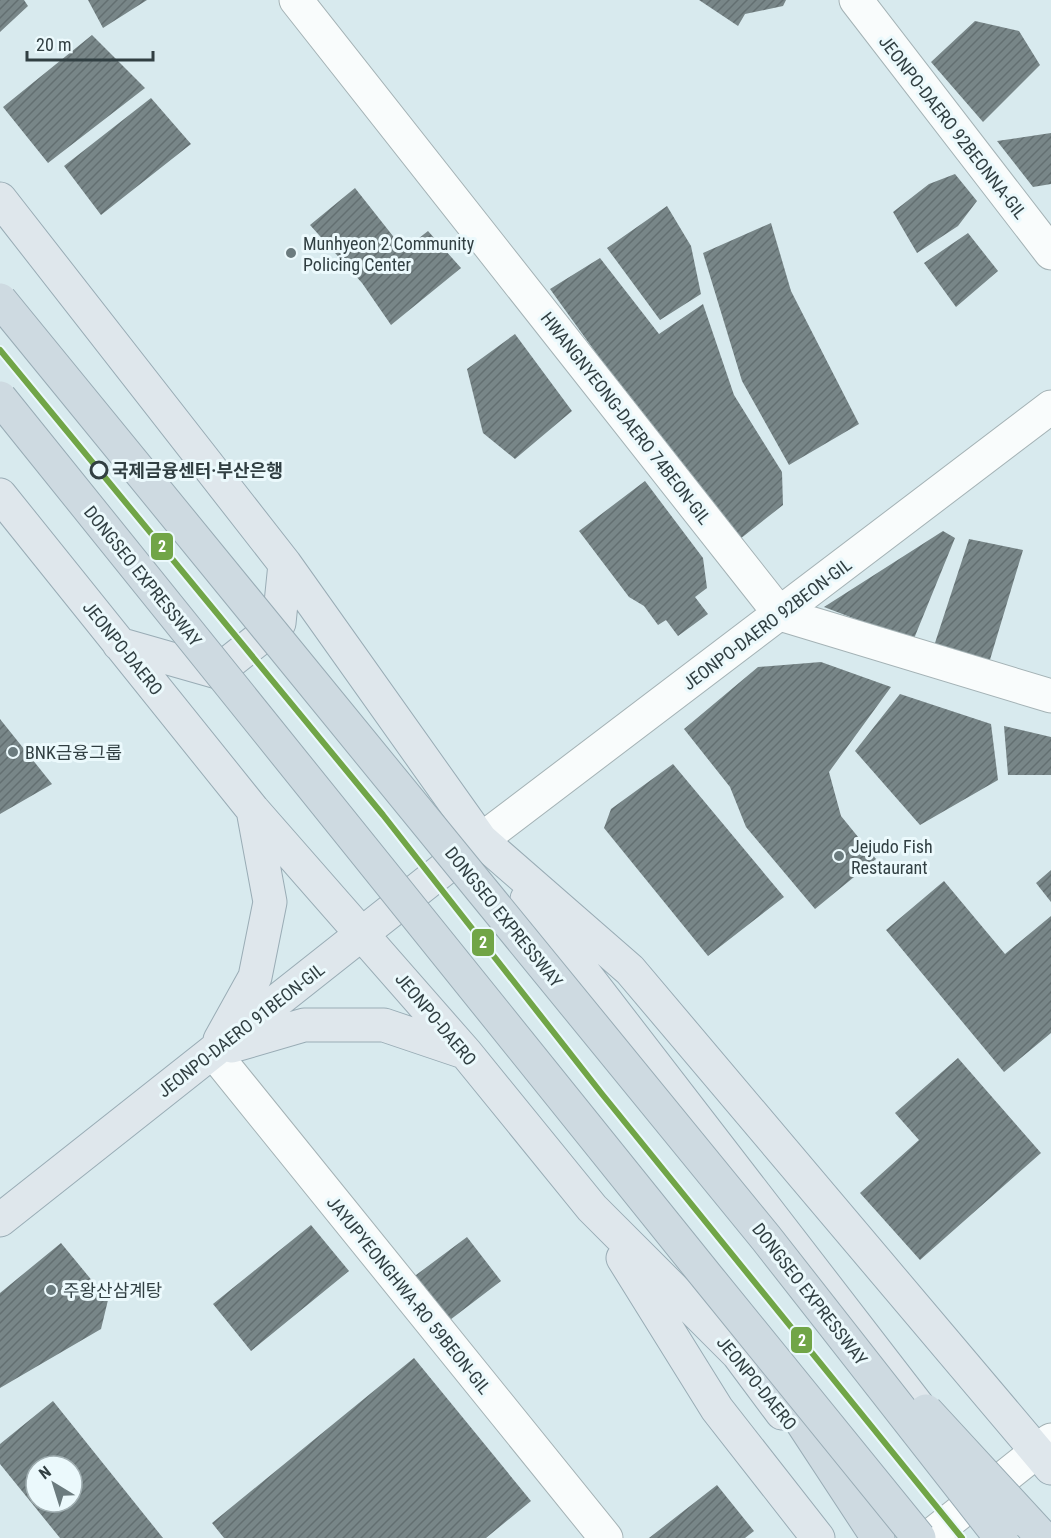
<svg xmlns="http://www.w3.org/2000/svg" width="1051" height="1538" viewBox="0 0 1051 1538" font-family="'Roboto Condensed','Noto Sans KR',sans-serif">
<defs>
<pattern id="building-hatch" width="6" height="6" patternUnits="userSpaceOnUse" patternTransform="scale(1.5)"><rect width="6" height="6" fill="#788688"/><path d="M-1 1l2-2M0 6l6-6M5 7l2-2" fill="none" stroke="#636f71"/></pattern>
</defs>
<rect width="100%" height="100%" fill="#d8eaee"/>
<!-- building -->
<path fill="url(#building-hatch)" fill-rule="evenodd" d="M 0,0 L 24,0 L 28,6 L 0,32 Z
M 88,0 L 147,0 L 103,28 Z
M 699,0 L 786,0 L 783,6 L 745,14 L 738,26 Z
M 975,21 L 1019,31 L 1040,65 L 983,122 L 931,62 Z
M 92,35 L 145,88 L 48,163 L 3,107 Z
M 151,98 L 191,144 L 101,215 L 64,166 Z
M 1051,133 L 1051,184 L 1033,187 L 997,141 Z
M 955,174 L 977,201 L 958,226 L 917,253 L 893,212 L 929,184 Z
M 355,188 L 404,250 L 428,231 L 461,268 L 391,325 L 362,283 L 310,225 Z
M 667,206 L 691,246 L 701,294 L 660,320 L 607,248 Z
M 771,223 L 791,291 L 859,424 L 789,465 L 742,381 L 703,253 Z
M 968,233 L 998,271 L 956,307 L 924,263 Z
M 600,258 L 659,334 L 703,304 L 734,395 L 782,472 L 783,505 L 740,539 L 663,446 L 550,289 Z
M 515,334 L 572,411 L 515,459 L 483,433 L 467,369 Z
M 645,481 L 703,558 L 707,588 L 695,597 L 708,614 L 678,636 L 666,620 L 658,625 L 644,606 L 629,597 L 579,531 Z
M 943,531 L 955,538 L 913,641 L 824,607 Z
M 969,539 L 1023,550 L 989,663 L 934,646 Z
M 821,662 L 891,687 L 829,772 L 841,816 L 876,859 L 815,909 L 746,827 L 730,787 L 684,729 L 758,667 Z
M 900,694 L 991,724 L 998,780 L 920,825 L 855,751 Z
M 0,719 L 52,784 L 0,814 Z
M 1004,726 L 1051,737 L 1051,775 L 1008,775 Z
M 673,764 L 784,897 L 708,956 L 604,828 L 611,809 Z
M 1051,870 L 1051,902 L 1036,883 Z
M 944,881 L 1005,954 L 1051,916 L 1051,1033 L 1004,1072 L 886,930 Z
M 958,1058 L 1041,1153 L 920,1260 L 860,1193 L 919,1140 L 895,1113 Z
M 311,1225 L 349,1271 L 251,1351 L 213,1304 Z
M 467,1237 L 501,1281 L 446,1323 L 412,1278 Z
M 61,1243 L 108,1300 L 101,1329 L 0,1388 L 0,1293 Z
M 414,1358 L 531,1501 L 486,1538 L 224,1538 L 212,1523 Z
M 53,1401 L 163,1538 L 60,1538 L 0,1464 L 0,1444 ZM 36,1466 L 72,1466 L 72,1502 L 36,1502 Z
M 717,1485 L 754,1531 L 745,1538 L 649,1538 Z"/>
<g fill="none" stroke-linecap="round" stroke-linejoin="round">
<defs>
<path id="minor" d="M 296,0 L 780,614 L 1051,696
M 856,0 L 1051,253
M 481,840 L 1051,407
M 213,1052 L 606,1538
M 928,1538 L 1051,1440"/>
<path id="major" d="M 0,199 L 285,564 L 481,840 L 630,970 L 1051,1468
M 0,495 L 253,810 L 466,1053 L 592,1208 L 738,1354 L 782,1413
M 119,644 L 217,672 L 279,623 L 285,564
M 527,899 L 924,1414
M 220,1040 L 255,977 L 270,902 L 253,810
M 232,1046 L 304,1025 L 384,1025 L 464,1052
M 0,1220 L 478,842
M 623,1258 L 717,1409 L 818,1538"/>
<path id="highway" d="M 771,1375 L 878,1538"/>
</defs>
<!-- minor casing -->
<use href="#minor" stroke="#a4b2b5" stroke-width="35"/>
<!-- major casing -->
<use href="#major" stroke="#99acb5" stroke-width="35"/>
<!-- highway casing -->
<use href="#highway" stroke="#99acb5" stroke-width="35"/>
<!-- minor -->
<use href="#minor" stroke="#f9fcfc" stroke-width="33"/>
<!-- major -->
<use href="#major" stroke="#dfe7ec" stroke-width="33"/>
<!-- highway -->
<use href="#highway" stroke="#cedae1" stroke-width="33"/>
<defs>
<path id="highway-bridge" d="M 0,300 L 766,1238 L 1001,1538
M 0,398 L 708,1278 L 919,1538
M 926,1411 L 1043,1538"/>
</defs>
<!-- highway-bridge casing -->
<use href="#highway-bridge" stroke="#99acb5" stroke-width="35" stroke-linecap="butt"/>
<!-- highway-bridge -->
<use href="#highway-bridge" stroke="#cedae1" stroke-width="33"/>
<defs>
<path id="metro-1" d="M 0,350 L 383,815 L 602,1094 L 962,1538"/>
</defs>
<!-- metro-1 casing -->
<use href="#metro-1" stroke="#ebf9fc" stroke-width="10"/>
<!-- metro-1 -->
<use href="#metro-1" stroke="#71a547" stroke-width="6"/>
</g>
<!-- markers -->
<g fill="#6b7b7e" stroke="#ebf9fc" stroke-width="2">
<circle cx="291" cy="253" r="6"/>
<circle cx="13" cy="752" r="6"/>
<circle cx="839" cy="856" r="6"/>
<circle cx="51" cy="1290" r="6"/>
</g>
<circle fill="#ebf9fc" stroke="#313f42" stroke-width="3" cx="99" cy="470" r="8"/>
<g text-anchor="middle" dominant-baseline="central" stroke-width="6" stroke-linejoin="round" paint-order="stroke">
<!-- street labels -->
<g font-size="18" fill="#313f42" stroke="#ebf9fc">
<text transform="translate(953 127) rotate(52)">JEONPO-DAERO 92BEONNA-GIL</text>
<text transform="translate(626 418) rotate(52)">HWANGNYEONG-DAERO 74BEON-GIL</text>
<text transform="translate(143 576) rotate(51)">DONGSEO EXPRESSWAY</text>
<text transform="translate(767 624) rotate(-37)">JEONPO-DAERO 92BEON-GIL</text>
<text transform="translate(123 648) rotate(51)">JEONPO-DAERO</text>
<text transform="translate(504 917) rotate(51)">DONGSEO EXPRESSWAY</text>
<text transform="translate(436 1019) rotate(50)">JEONPO-DAERO</text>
<text transform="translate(241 1030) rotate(-38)">JEONPO-DAERO 91BEON-GIL</text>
<text transform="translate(810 1294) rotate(52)">DONGSEO EXPRESSWAY</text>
<text transform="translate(409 1295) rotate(51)">JAYUPYEONGHWA-RO 59BEON-GIL</text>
<text transform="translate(757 1383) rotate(51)">JEONPO-DAERO</text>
</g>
<!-- poi labels -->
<g font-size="18" fill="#313f42" stroke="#ebf9fc" text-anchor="start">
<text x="303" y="243">Munhyeon 2 Community<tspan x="303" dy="21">Policing Center</tspan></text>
<text x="25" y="752">BNK금융그룹</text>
<text x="851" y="846">Jejudo Fish<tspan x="851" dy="21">Restaurant</tspan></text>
<text x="63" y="1290">주왕산삼계탕</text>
</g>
<!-- stop labels -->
<g font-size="18" font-weight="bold" fill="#313f42" stroke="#ebf9fc" text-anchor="start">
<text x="112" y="470">국제금융센터·부산은행</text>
</g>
</g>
<g stroke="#ebf9fc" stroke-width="2">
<rect x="150" y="532" width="24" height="29" rx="6" fill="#71a547"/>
<rect x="471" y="928" width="24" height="29" rx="6" fill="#71a547"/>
<rect x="790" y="1326" width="23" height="28" rx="6" fill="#71a547"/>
</g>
<g font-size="16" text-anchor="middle" font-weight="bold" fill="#fff">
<text x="162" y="552">2</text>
<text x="483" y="948">2</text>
<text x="802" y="1346">2</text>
</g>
<!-- north arrow -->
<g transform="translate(54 1484) rotate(322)"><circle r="28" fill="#ebf9fc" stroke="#a1afb2" stroke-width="1.5"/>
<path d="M0-4.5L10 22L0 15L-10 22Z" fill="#6b7b7e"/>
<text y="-9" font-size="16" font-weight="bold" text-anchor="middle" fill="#313f42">N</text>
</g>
<!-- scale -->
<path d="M27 51v9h126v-9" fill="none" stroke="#313f42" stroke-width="3"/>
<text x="36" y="51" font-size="18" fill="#313f42" stroke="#ebf9fc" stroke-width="4.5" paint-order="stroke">20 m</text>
</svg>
